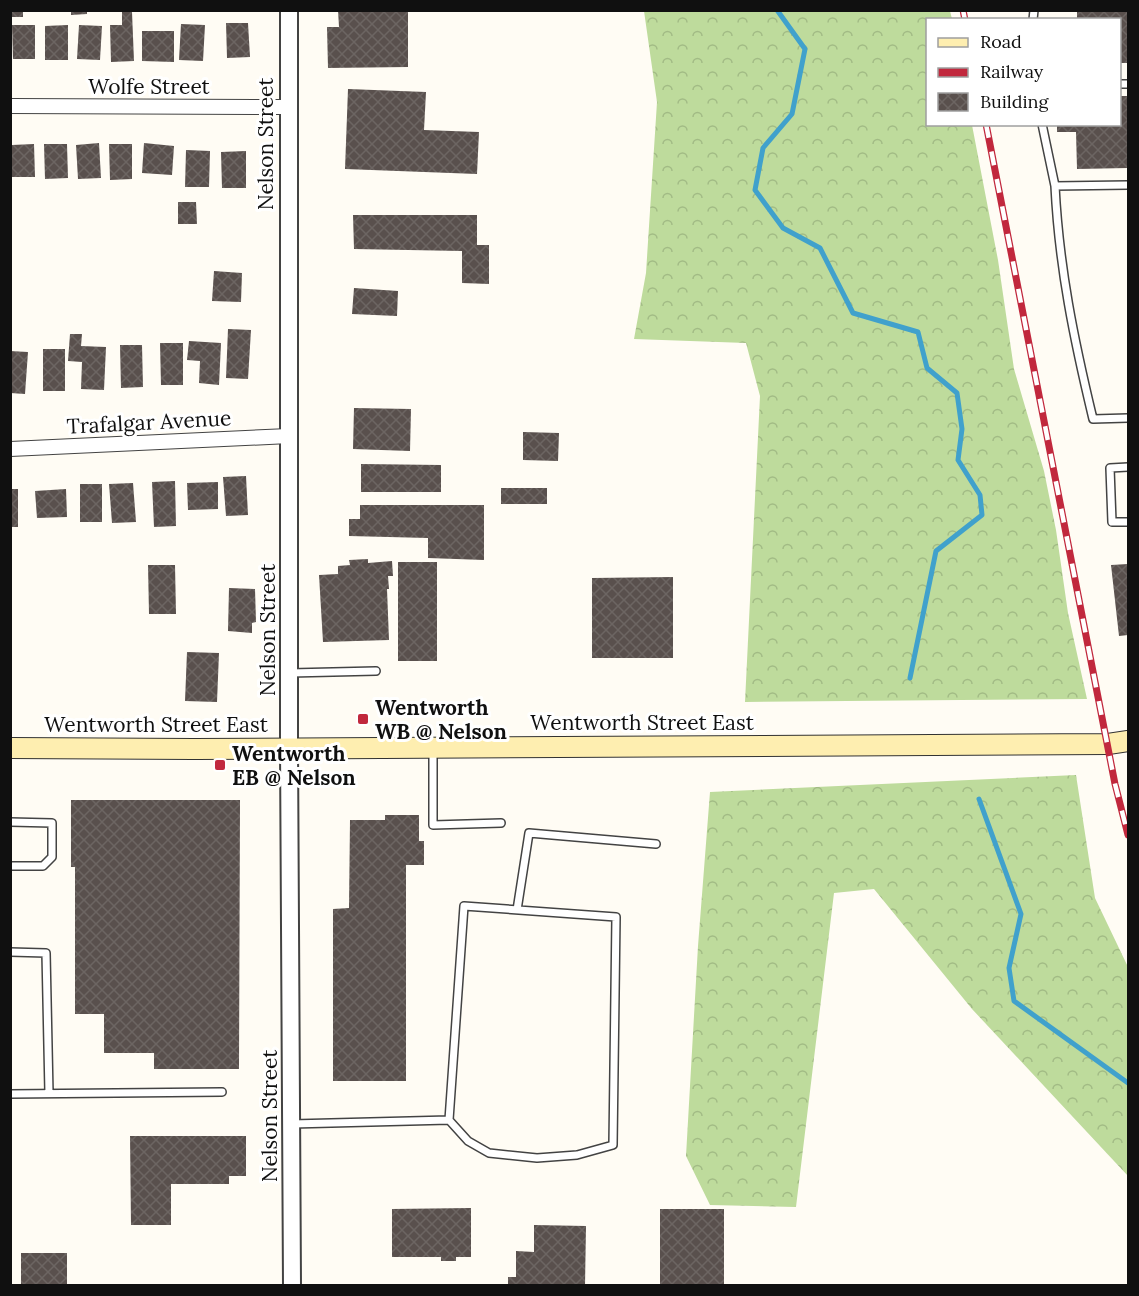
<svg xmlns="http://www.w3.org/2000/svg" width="1139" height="1296" viewBox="0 0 1139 1296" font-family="Lora,serif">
<defs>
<pattern id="forest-crowns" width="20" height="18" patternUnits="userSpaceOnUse" patternTransform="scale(1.5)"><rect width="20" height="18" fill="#bedb9c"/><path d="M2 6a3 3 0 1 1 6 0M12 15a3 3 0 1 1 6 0" fill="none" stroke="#a2bb85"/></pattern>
<pattern id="building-cross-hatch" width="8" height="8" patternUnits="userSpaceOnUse" patternTransform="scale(1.5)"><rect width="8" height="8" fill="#59504d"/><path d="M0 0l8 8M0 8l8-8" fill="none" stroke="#6c6562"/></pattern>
</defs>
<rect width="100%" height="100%" fill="#fffcf4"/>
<!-- forest -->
<path fill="url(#forest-crowns)" d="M 644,11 L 950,11 L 952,19 L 928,20 L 928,124 L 972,125 L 998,260 L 1014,369 L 1044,471 L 1056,530 L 1068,613 L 1087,699 L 745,702 L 760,396 L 746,343 L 634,339 L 646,273 L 657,102 Z
M 1076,775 L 1095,898 L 1128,967 L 1128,1176 L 972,1009 L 874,889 L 834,893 L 796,1207 L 710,1205 L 686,1156 L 698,946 L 710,792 Z"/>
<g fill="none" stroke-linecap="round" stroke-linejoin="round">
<!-- stream -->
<path stroke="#40a1cc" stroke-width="5" d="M 777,10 L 805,49 L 792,114 L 763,148 L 755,190 L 783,228 L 820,248 L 853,313 L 918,332 L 927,368 L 957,393 L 962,429 L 958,460 L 980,495 L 982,515 L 936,551 L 910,678
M 979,799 L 1021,914 L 1009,968 L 1014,1001 L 1128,1083"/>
</g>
<!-- building -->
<path fill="url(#building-cross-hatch)" d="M 10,10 L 23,10 L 23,17 L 10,17 Z
M 71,10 L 87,10 L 87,14 L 71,15 Z
M 338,10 L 408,10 L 408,67 L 328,68 L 327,27 L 339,27 Z
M 1077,10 L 1128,10 L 1128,63 L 1120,63 L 1120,20 L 1077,20 Z
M 122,12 L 132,12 L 134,61 L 111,62 L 110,25 L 122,25 Z
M 226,23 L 248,23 L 250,57 L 227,58 Z
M 181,24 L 205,25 L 203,61 L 179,60 Z
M 12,25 L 35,25 L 35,59 L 13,59 Z
M 68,25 L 68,60 L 45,60 L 45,26 Z
M 79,25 L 102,26 L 100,60 L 77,59 Z
M 142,31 L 174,31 L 174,62 L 142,61 Z
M 348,89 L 426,92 L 424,130 L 479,132 L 477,174 L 345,169 Z
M 1120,96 L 1128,96 L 1128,168 L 1077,169 L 1076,132 L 1057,132 L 1057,124 L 1120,124 Z
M 99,143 L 101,178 L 78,179 L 76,145 Z
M 144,143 L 174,146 L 172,175 L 142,173 Z
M 34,144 L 35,177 L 12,177 L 12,145 Z
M 44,144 L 67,144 L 68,178 L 45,179 Z
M 109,144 L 132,144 L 132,179 L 110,180 Z
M 186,150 L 210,151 L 209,187 L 185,187 Z
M 246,151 L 246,188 L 222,188 L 221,152 Z
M 178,202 L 196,202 L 197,224 L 178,224 Z
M 353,215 L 477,215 L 477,245 L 489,245 L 489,284 L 462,283 L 462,251 L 354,249 Z
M 214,271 L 242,273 L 241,302 L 212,301 Z
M 354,288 L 398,291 L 397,316 L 352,314 Z
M 228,329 L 251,330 L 248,379 L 226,378 Z
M 70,334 L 82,334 L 81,346 L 106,347 L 104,390 L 81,389 L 82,362 L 68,361 Z
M 189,341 L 221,343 L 219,385 L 199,383 L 200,361 L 187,360 Z
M 160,343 L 183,343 L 183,385 L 161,385 Z
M 120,345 L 142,345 L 143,387 L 121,388 Z
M 43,349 L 65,349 L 65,391 L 43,391 Z
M 10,351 L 28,352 L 25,394 L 10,393 Z
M 354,408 L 411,409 L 410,451 L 353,449 Z
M 523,432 L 559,433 L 558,461 L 523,460 Z
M 361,464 L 441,465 L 441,492 L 361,492 Z
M 246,476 L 248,515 L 226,516 L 223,477 Z
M 175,481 L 176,526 L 154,527 L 152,482 Z
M 218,482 L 218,509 L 188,510 L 187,483 Z
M 133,483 L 136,522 L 112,523 L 109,484 Z
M 80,484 L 102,484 L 102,522 L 80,522 Z
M 501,488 L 547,488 L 547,504 L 501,504 Z
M 10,489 L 18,489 L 18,527 L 10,527 Z
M 66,489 L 67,517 L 37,518 L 35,491 Z
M 360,505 L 484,505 L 484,560 L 428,558 L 428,538 L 349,536 L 349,519 L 360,519 Z
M 368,559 L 368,563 L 392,561 L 393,576 L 388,576 L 389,589 L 387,589 L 389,640 L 323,642 L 319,575 L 338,574 L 338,566 L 350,565 L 349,560 Z
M 398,562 L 437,562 L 437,661 L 398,661 Z
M 1128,564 L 1128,635 L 1119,636 L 1111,565 Z
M 148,565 L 175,565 L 176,614 L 149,614 Z
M 673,577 L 673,658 L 592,658 L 592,578 Z
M 229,588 L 255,589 L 256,622 L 252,623 L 252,633 L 228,631 Z
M 187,652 L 219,653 L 217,702 L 185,701 Z
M 71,800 L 240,800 L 239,1069 L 154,1069 L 154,1053 L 104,1053 L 104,1014 L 75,1014 L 75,867 L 71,867 Z
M 385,815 L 419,815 L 419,841 L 424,841 L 424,865 L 406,865 L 406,1081 L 333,1081 L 333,909 L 349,908 L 350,820 L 385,820 Z
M 130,1136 L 246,1136 L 246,1176 L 229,1176 L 229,1184 L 171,1184 L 171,1225 L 131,1225 Z
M 471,1208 L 471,1257 L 456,1257 L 456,1261 L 441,1261 L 441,1257 L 392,1257 L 392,1209 Z
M 660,1209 L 724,1209 L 724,1286 L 660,1286 Z
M 534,1225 L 586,1226 L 585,1286 L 508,1286 L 508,1277 L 516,1277 L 516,1251 L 534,1252 Z
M 21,1253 L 67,1253 L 67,1286 L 21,1286 Z"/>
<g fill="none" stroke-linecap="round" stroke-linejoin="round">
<defs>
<path id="service" d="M 1033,20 L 1034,10
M 1120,84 L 1128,84
M 1042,124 L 1055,186 L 1128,185
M 1055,186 C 1059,267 1074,340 1093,419 L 1128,418
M 1128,467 L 1110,468 L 1112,522 L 1128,522
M 290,673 L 376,671
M 433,749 L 433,825 L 501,823
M 10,822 L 52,823 L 52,857 L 43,866 L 10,866
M 517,910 L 529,833 L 656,844
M 10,952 L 46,953 L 49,1093
M 10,1094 L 222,1092
M 292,1124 L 449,1120 L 464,906 L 616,917 L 613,1145 L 577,1155 L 537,1158 L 489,1153 L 468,1141 L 449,1120"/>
<path id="minor" d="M 10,106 L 288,107
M 10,449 L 289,436"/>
<path id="tertiary" d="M 289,10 L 289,747 L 292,1286"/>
<path id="secondary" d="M 10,748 L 194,749 L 1108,744 L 1128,741"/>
</defs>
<!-- service casing -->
<use href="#service" stroke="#434343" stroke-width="10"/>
<!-- minor casing -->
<use href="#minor" stroke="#434343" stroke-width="16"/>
<!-- tertiary casing -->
<use href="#tertiary" stroke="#434343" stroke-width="20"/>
<!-- secondary casing -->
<use href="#secondary" stroke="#323232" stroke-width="22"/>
<!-- service -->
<use href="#service" stroke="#fff" stroke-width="7"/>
<!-- minor -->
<use href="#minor" stroke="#fff" stroke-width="14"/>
<!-- tertiary -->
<use href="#tertiary" stroke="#fff" stroke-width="16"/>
<!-- secondary -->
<use href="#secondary" stroke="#feeeb0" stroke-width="20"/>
<defs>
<path id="rail" d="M 963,10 L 965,20
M 986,124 L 1115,784 L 1128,835"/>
</defs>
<!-- rail casing -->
<use href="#rail" stroke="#c1283d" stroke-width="7"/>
<!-- rail -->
<use href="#rail" stroke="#fff" stroke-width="4.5" stroke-dasharray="14" stroke-linecap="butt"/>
</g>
<!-- markers -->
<g fill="#c1283d" stroke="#fff" stroke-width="2">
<rect x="357" y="713" width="12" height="12" rx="3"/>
<rect x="214" y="759" width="12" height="12" rx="3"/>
</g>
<g text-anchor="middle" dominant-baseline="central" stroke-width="6" stroke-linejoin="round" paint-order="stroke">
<!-- street labels -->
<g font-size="21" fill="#101010" stroke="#fff">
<text x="149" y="86">Wolfe Street</text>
<text transform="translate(265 144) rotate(-90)">Nelson Street</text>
<text transform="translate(149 422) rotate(-3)">Trafalgar Avenue</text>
<text transform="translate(267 630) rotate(-90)">Nelson Street</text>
<text x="642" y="722">Wentworth Street East</text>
<text x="156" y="724">Wentworth Street East</text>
<text transform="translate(269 1116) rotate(-90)">Nelson Street</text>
</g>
<!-- poi labels -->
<g font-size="21" font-weight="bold" fill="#101010" stroke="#fff" text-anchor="start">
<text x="375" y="707">Wentworth<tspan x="375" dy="24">WB @ Nelson</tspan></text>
<text x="232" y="753">Wentworth<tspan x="232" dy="24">EB @ Nelson</tspan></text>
</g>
</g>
<!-- border -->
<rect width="1139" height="1296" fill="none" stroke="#101010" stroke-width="24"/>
<!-- legend -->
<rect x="926" y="18" width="195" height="108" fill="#ffffff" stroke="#9f9f9f" stroke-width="1.5"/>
<rect x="938" y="38" width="30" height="9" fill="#feeeb0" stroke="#9f9f9f" stroke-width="1.5"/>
<text x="980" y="48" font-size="18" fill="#101010">Road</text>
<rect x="938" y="68" width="30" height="9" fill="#c1283d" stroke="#9f9f9f" stroke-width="1.5"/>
<text x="980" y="78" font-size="18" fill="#101010">Railway</text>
<rect x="938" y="93" width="30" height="18" fill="url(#building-cross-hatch)" stroke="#9f9f9f" stroke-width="1.5"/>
<text x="980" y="108" font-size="18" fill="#101010">Building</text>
</svg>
